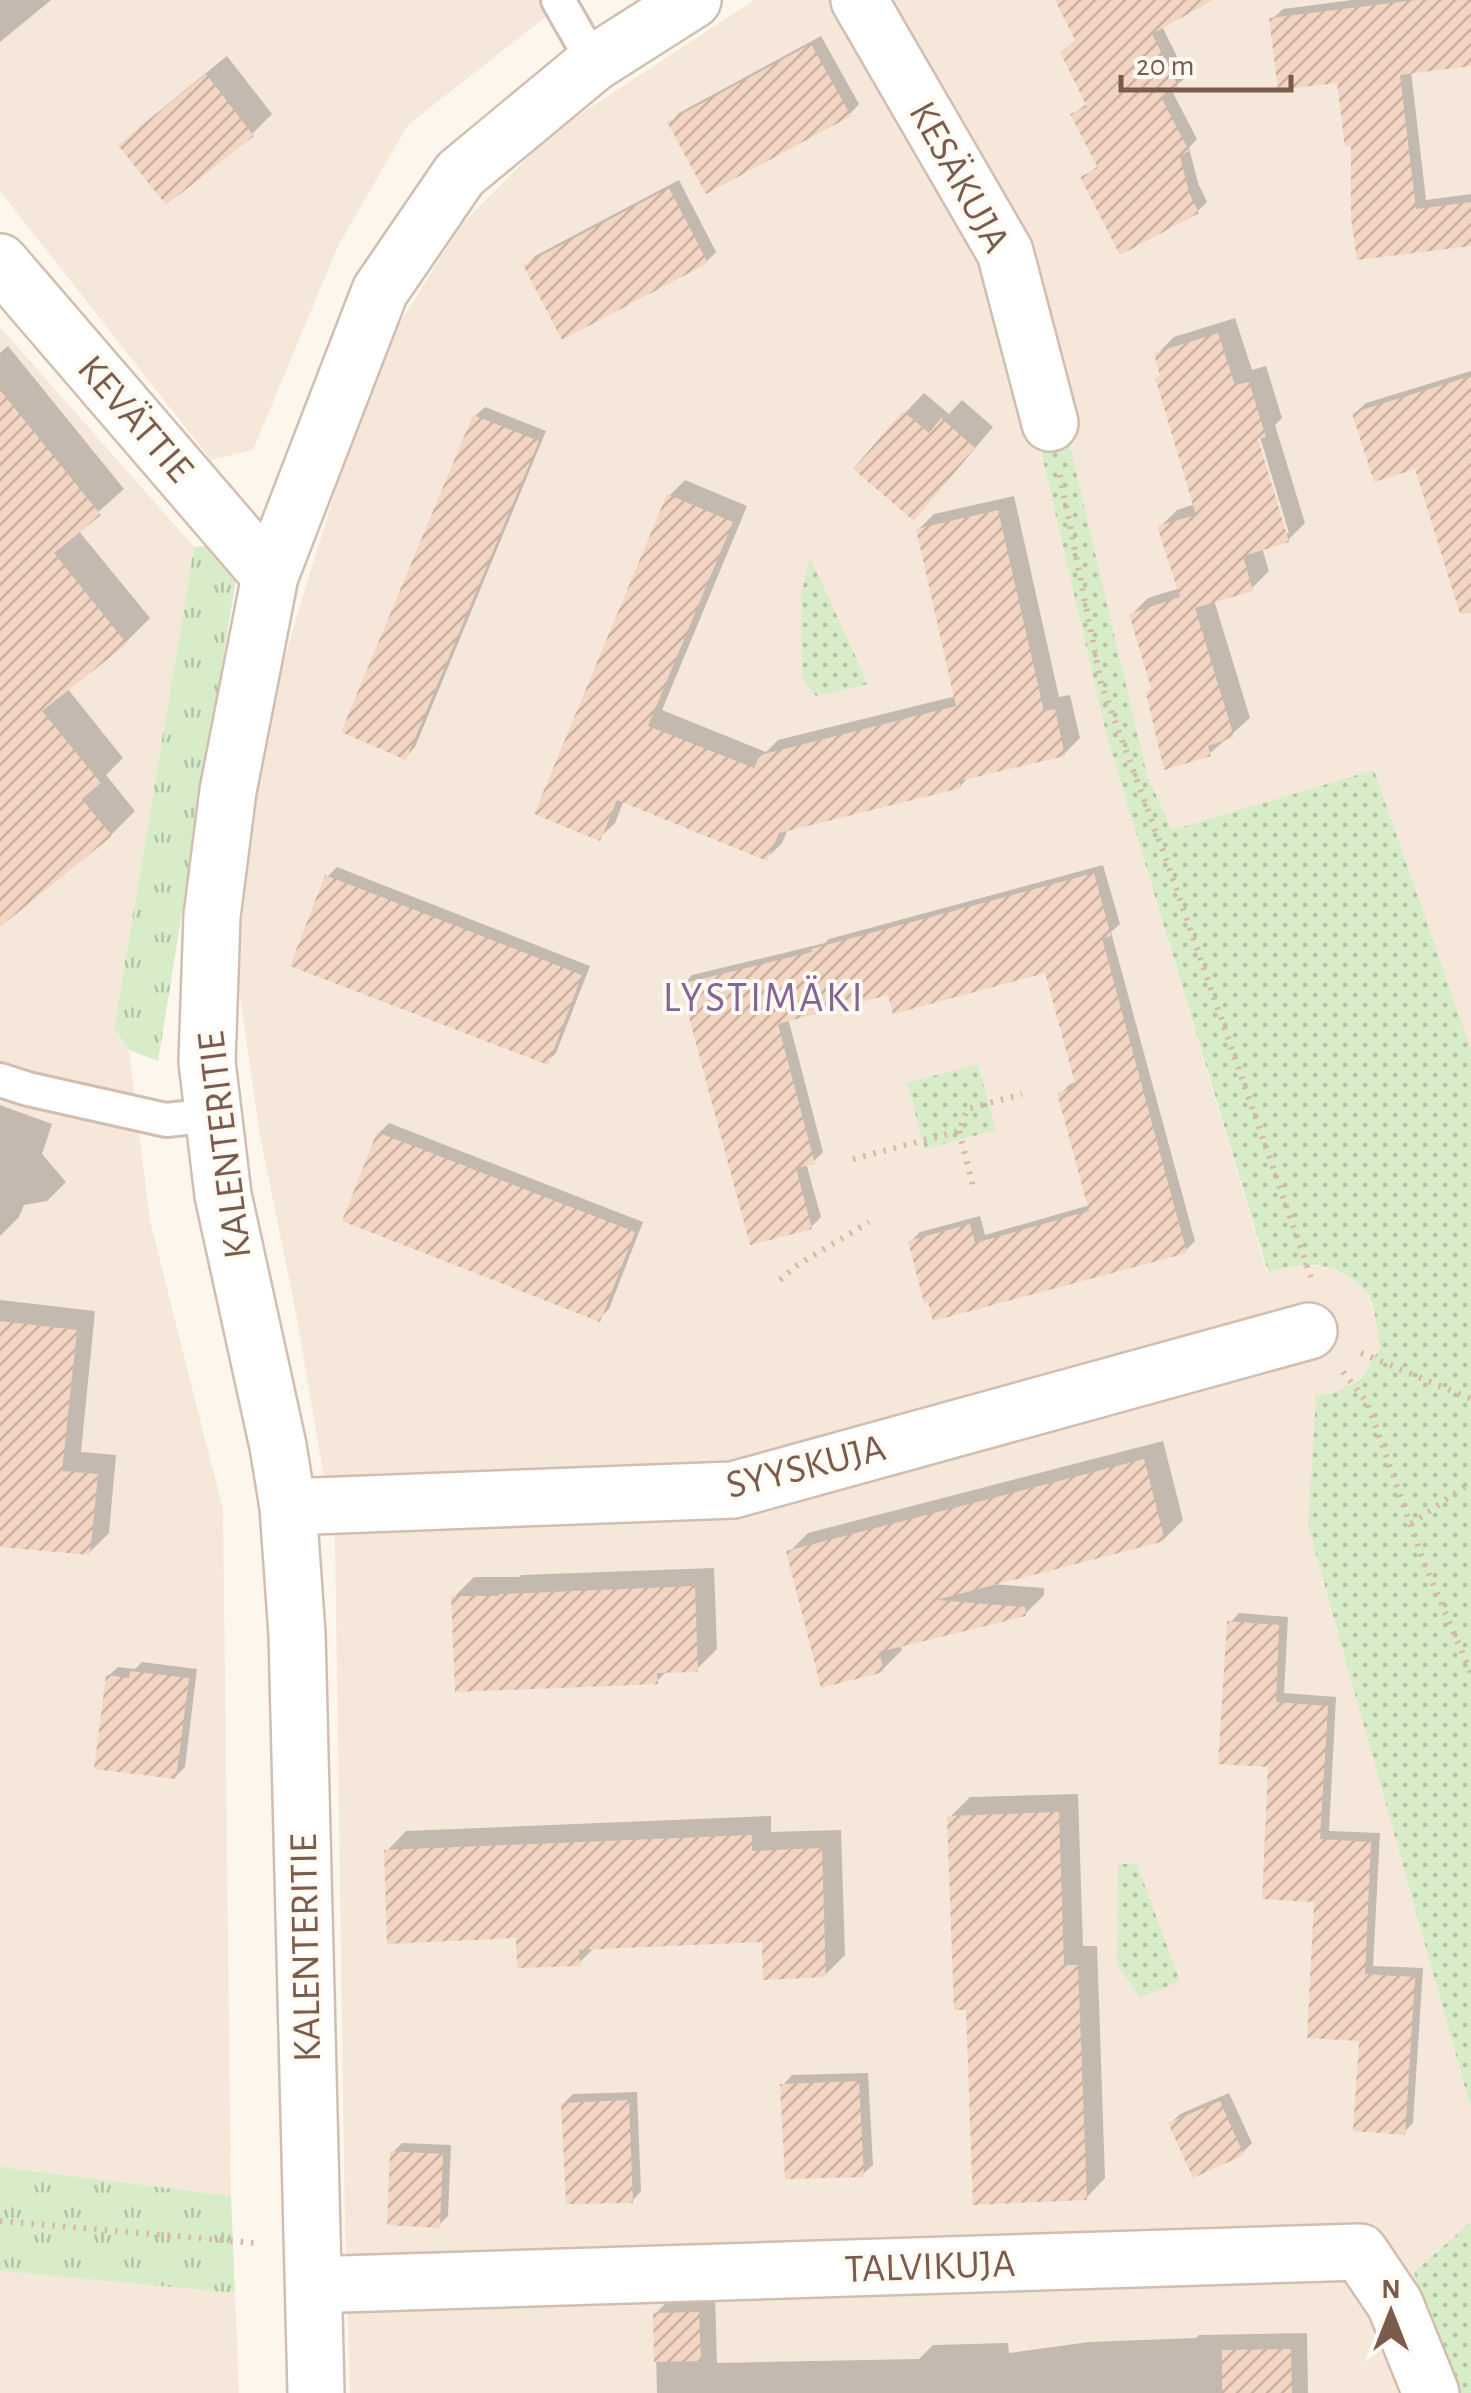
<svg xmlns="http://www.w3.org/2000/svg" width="1471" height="2393" viewBox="0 0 1471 2393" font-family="'Alegreya Sans',sans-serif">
<defs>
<pattern id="grass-tufts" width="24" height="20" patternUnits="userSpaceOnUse" patternTransform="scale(2.5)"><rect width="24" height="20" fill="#d8ecc9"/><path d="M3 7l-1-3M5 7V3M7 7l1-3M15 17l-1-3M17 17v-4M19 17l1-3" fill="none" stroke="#b4c2a5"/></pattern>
<pattern id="park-dots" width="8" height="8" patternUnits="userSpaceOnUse" patternTransform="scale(2.5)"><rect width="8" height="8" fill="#d8ecc9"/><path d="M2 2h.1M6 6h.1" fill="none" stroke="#b4c2a5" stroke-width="1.8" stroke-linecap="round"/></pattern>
<pattern id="building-hatch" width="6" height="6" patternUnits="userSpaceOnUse" patternTransform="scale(2.5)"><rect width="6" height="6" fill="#f3d5c3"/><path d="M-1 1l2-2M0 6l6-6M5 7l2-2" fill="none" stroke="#cab0a1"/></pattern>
</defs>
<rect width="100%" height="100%" fill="#fdf6ec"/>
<!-- residential -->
<path fill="#f5e8da" d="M 0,0 L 567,0 L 408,125 L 338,246 L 253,450 L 211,460 L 0,191 Z
M 754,0 L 1471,0 L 1471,1049 L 1374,771 L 1172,831 L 1147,775 L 1035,427 L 1107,737 L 1267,1272 L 1293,1266 L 1323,1266 L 1340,1270 L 1367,1291 L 1376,1321 L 1380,1348 L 1361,1379 L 1333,1393 L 1308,1526 L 1471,2109 L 1471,2222 L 1414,2272 L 1425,2312 L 1459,2393 L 350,2393 L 345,2231 L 335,1543 L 296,1313 L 260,1136 L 239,990 L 244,860 L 268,711 L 374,364 L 461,225 L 553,132 Z
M 0,327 L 194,547 L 114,1026 L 129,1050 L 150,1221 L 223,1510 L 231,2196 L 0,2167 Z
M 0,2271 L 235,2293 L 239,2393 L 0,2393 Z"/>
<!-- grass -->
<path fill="url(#grass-tufts)" d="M 242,542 L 158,1061 L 129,1050 L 114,1027 L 194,547 Z
M 0,2167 L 231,2196 L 235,2293 L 0,2271 Z"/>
<!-- park -->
<path fill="url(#park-dots)" d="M 1064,420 L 1147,775 L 1172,830 L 1374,770 L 1471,1049 L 1471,2109 L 1308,1526 L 1316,1396 L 1333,1393 L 1361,1379 L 1380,1348 C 1377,1331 1376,1310 1368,1294 C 1365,1289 1361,1287 1357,1283 C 1326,1259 1304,1263 1268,1272 L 1107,737 L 1035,426 Z
M 810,557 L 868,684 L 816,696 L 802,678 L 801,595 Z
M 978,1064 L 996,1130 L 925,1149 L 907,1083 Z
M 1118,1864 L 1137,1864 L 1180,1981 L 1140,1998 L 1117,1964 Z
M 1471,2222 L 1471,2393 L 1459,2393 L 1425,2312 L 1414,2272 Z"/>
<!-- shadow -->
<path fill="#0003" fill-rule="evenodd" d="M 0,0 L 51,0 L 0,42 Z
M 1058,0 L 1170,0 L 1162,26 L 1187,77 L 1171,89 L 1197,139 L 1189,148 L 1198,183 L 1207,202 L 1198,211 L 1083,178 L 1099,165 L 1073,114 L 1088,103 L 1078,39 Z
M 1352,0 L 1471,0 L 1471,63 L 1411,71 L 1426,200 L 1471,194 L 1471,244 L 1359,258 L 1353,143 L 1340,80 L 1272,19 L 1283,9 Z
M 821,36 L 859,104 L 850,114 L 670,123 L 679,113 Z
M 227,56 L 272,114 L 252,134 L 166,202 L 121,145 L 141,126 Z
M 679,180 L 716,252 L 707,261 L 526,266 L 535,256 Z
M 1235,318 L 1252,370 L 1266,366 L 1282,418 L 1275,425 L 1305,523 L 1288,540 L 1262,548 L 1269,571 L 1252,588 L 1214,600 L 1250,718 L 1209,754 L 1154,689 L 1131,615 L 1148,598 L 1180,588 L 1160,527 L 1177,510 L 1195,504 L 1157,354 L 1174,337 ZM 1257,427 L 1289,533 L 1284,533 L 1252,428 Z
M 8,346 L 124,489 L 78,530 L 150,618 L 126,642 L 67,688 L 123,758 L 106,775 L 135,811 L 111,835 L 0,923 L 0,353 Z
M 1471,371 L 1471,599 L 1417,466 L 1355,413 L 1366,403 Z
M 924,393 L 949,414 L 962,400 L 993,427 L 933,498 L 905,413 Z
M 485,407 L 546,431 L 415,747 L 406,757 L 475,416 Z
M 685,480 L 747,506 L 662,710 L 766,752 L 778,740 L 956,696 L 918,530 L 934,514 L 1014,496 L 1059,697 L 1070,695 L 1080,738 L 1064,754 L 970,776 L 960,786 L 788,829 L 782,843 L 767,858 L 624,800 L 615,823 L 599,838 L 669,496 Z
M 1103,865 L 1120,924 L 1111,932 L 1195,1241 L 1186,1250 L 910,1242 L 920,1232 L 980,1216 L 985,1235 L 1090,1205 L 1060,1094 L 1070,1084 L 1077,1082 L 1047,970 L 890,992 L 788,1018 L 823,1152 L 814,1161 L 806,1163 L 821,1217 L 811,1227 L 683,985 L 692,975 L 825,943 L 829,939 Z
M 337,867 L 590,966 L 556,1053 L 547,1062 L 327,877 Z
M 0,1105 L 52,1124 L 42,1154 L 66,1182 L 47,1201 L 24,1205 L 19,1217 L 0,1236 Z
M 389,1123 L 643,1222 L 609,1309 L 599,1319 L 379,1133 Z
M 0,1300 L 95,1311 L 81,1452 L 116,1455 L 109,1533 L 89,1553 L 0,1544 Z
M 1163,1441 L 1183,1520 L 1164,1539 L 991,1584 L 1044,1588 L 1044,1595 L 1025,1614 L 900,1644 L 902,1650 L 883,1669 L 789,1552 L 808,1533 Z
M 714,1568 L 717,1649 L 697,1669 L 668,1670 L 657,1681 L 454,1597 L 474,1577 L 519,1577 L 521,1575 Z
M 1239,1613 L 1288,1617 L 1284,1693 L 1336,1697 L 1329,1831 L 1380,1833 L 1373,1966 L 1423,1968 L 1413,2123 L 1404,2132 L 1362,2039 L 1271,1765 L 1230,1623 Z
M 142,1662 L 197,1669 L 185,1767 L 175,1777 L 108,1676 L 118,1667 L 135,1669 Z
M 1078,1794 L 1083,1946 L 1097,1946 L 1105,2178 L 1086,2198 L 968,2007 L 950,1817 L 970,1797 Z
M 771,1816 L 771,1832 L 841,1830 L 845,1955 L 825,1975 L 764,1939 L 595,1947 L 579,1963 L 519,1935 L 387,1851 L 406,1831 Z
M 868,2073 L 873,2165 L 863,2174 L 783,2085 L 792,2075 Z
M 637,2092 L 641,2191 L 632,2201 L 563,2104 L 573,2094 Z
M 1229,2093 L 1252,2143 L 1242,2153 L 1171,2123 L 1180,2114 Z
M 402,2143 L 451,2145 L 448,2216 L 439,2225 L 393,2152 Z
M 715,2296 L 717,2363 L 919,2359 L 933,2345 L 1008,2343 L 1009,2353 L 1089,2342 L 1196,2338 L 1199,2335 L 1307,2333 L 1308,2393 L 657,2393 L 655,2314 L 672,2297 Z"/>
<!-- building -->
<path fill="url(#building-hatch)" d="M 1055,0 L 1213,0 L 1152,34 L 1179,88 L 1161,97 L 1189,151 L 1180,156 L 1189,193 L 1199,213 L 1120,255 L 1080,177 L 1098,168 L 1070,114 L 1087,107 L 1060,52 L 1075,40 Z
M 1416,0 L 1471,0 L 1471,66 L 1400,75 L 1416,209 L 1471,202 L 1471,246 L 1357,260 L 1351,218 L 1351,146 L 1345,147 L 1337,83 L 1278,90 L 1269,18 Z
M 811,44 L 851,116 L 706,194 L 667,122 Z
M 206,74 L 254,136 L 166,205 L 118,145 Z
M 669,188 L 708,263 L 562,340 L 523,265 Z
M 1218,333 L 1235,385 L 1249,382 L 1266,437 L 1258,439 L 1289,542 L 1243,556 L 1253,591 L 1195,608 L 1234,737 L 1208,746 L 1211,756 L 1164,770 L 1146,693 L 1151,688 L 1129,614 L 1180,597 L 1157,526 L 1196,515 L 1155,378 L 1160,376 L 1154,353 Z
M 1471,376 L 1471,613 L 1460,614 L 1415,469 L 1374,482 L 1352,413 Z
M 0,390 L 101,515 L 54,553 L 127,644 L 42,711 L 101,783 L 82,799 L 112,836 L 0,927 Z
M 903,411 L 929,433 L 941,418 L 975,448 L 914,521 L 853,469 Z
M 473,415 L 539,441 L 406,760 L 341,732 Z
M 667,494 L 733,522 L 648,726 L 754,768 L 760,755 L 956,706 L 916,529 L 998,510 L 1044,711 L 1055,709 L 1065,756 L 959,781 L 961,788 L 779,833 L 767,861 L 617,800 L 600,841 L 534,814 Z
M 1094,873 L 1111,936 L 1102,938 L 1187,1253 L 933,1321 L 928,1302 L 924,1303 L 908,1241 L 970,1224 L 975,1243 L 1089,1211 L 1057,1093 L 1076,1087 L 1045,973 L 893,1014 L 888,995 L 778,1024 L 815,1164 L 796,1168 L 812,1229 L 750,1245 L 680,984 L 812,952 L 811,949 Z
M 325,875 L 582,975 L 548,1065 L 290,966 Z
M 377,1132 L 635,1232 L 600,1322 L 342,1221 Z
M 0,1321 L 77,1330 L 62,1471 L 98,1474 L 90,1555 L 0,1547 Z
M 1144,1459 L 1165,1541 L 936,1600 L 1025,1607 L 1026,1616 L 879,1652 L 884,1672 L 821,1688 L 786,1551 Z
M 695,1586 L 698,1672 L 657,1673 L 658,1684 L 455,1692 L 451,1596 L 499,1596 L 499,1594 Z
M 1227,1621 L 1279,1625 L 1276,1702 L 1328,1706 L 1320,1839 L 1371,1842 L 1365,1974 L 1415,1977 L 1405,2135 L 1353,2131 L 1359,2041 L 1307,2038 L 1314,1902 L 1262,1899 L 1268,1767 L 1218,1764 Z
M 130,1671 L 189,1678 L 176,1779 L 94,1769 L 106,1675 L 129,1678 Z
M 1059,1812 L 1064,1965 L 1078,1965 L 1087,2200 L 973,2205 L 966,2010 L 954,2010 L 947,1816 Z
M 752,1835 L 752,1851 L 822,1848 L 826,1977 L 763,1980 L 762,1942 L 579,1950 L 580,1966 L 517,1968 L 516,1938 L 387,1944 L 384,1850 Z
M 859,2081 L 864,2177 L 785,2179 L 780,2084 Z
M 629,2100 L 633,2203 L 566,2204 L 561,2103 Z
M 1220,2101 L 1244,2155 L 1193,2178 L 1168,2123 Z
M 390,2151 L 443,2154 L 440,2228 L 387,2225 Z
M 699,2312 L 701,2361 L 654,2362 L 653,2313 Z
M 1291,2349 L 1292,2393 L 1222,2393 L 1222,2350 Z"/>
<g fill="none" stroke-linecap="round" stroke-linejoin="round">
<defs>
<path id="service" d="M 558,0 L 594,63
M 0,1080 L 28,1089 L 166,1120 L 213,1115"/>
<path id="minor" d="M 859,0 L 1005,252 L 1050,423
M 0,262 L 270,576
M 288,1507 L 733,1490 L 1309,1331
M 341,2284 L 1360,2252 L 1395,2304 L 1431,2393
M 316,2393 L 297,1634 L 288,1507 L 278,1446 L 223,1195 L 207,1062 L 212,916 L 228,791 L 270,576 L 380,291 L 460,174 L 594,63 L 693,0"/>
</defs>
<!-- service casing -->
<use href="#service" stroke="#d1beb0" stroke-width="38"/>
<!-- minor casing -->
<use href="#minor" stroke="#d1beb0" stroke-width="60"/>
<!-- path -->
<path stroke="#d9b8a5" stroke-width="6" stroke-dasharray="2.5 8" stroke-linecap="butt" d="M 1060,475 L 1101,683 L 1168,865 L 1311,1277
M 959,1131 L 974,1190
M 853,1159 L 959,1131 L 967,1109 L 1022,1094
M 780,1280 L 796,1266 L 869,1222
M 1361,1353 L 1471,1399
M 1343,1372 L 1367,1402 L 1424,1563 L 1471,1673
M 1411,1524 L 1471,1482
M 0,2221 L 255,2243"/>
<!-- service -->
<use href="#service" stroke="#fff" stroke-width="32"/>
<!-- minor -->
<use href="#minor" stroke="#fff" stroke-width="55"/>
</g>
<g text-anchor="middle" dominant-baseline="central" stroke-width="8" stroke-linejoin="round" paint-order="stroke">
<!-- street labels -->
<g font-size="40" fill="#7a5c4d" stroke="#fffaf3">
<text transform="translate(959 177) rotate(61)">KESÄKUJA</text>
<text transform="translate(135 419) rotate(49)">KEVÄTTIE</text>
<text transform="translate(225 1145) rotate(-97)">KALENTERITIE</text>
<text transform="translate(806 1467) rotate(-14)">SYYSKUJA</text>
<text transform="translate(306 1948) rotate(-91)">KALENTERITIE</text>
<text transform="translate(930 2267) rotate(-2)">TALVIKUJA</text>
</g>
<!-- neighbourhood labels -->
<g font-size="42" letter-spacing="2.5" fill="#846695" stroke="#fffaf3">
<text x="764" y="998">LYSTIMÄKI</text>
</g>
</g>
<!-- north arrow -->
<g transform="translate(1391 2313)" stroke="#fffaf3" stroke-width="8" paint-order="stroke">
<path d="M0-8L18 38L0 25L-18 38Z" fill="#7a5c4d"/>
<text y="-15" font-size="28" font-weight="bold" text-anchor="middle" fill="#7a5c4d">N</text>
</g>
<!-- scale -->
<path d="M1121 75v15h170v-15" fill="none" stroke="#7a5c4d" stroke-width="5"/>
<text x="1136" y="75" font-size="30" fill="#7a5c4d" stroke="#fffaf3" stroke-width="8" paint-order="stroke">20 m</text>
</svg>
